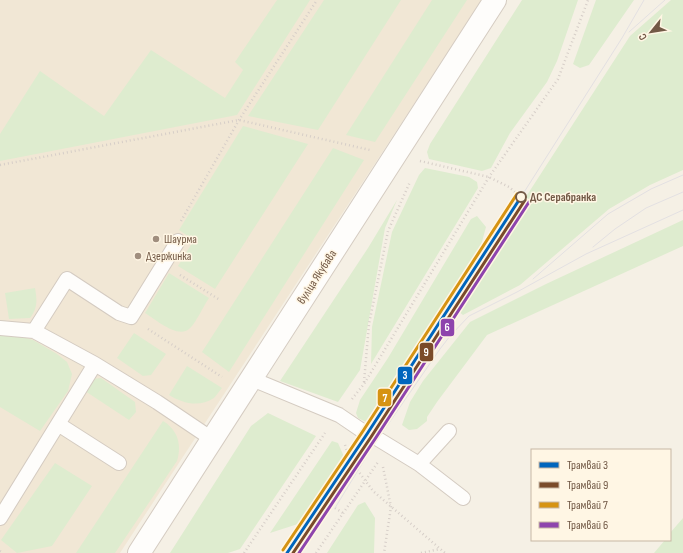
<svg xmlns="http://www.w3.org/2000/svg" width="683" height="553" viewBox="0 0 683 553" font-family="'Sofia Sans Condensed',sans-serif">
<rect width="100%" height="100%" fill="#f5f0e5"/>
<!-- residential -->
<path fill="#f1e7d5" d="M 0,0 L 482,0 L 120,553 L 0,553 Z"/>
<!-- green -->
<path fill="#deeccf" d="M 277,0 L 310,0 L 237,115 L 0,161 L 0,134 L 40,71 L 104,116 L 151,50 L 225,98 L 243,70 L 235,62 Z
M 324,0 L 401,0 L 318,130 L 248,116 Z
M 432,0 L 467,0 L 375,142 L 346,135 Z
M 522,0 L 578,0 L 557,61 L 547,82 L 510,133 L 491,168 L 482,171 L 429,159 L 427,152 L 430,144 Z
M 596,0 L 634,0 L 589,65 L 580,68 L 573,64 Z
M 671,0 L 683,0 L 683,170 L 650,185 L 609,209 L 520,285 L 463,315 L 454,308 L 630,36 Z
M 243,126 L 308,144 L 215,289 L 178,266 L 194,240 L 179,230 Z
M 333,148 L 364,160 L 229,372 L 202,352 Z
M 425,168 L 469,177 L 477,182 L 478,188 L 371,364 L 372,327 L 392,232 L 419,175 Z
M 397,200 L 385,228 L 360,370 L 338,402 L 280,381 L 368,248 Z
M 477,216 L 486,227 L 480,249 L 368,423 L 358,418 L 356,413 L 360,400 L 388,358 L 471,219 Z
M 683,220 L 683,246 L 487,335 L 437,402 L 427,417 L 427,421 L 417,429 L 409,430 L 402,425 L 410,402 L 423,381 L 470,322 L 546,284 Z
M 169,273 L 209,298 C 204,305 195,325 189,329 C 178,339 155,319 145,313 Z
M 35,288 C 37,299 38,308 30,318 L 9,319 L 5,293 Z
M 134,333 L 166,354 L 151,375 L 143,376 L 117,358 Z
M 12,334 L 33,340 L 57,354 L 67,362 L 72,374 L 68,391 L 40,431 L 0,407 L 0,336 Z
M 187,366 L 222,388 C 219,391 217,395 214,398 C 199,408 182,403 169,395 Z
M 101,378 L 135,402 L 136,412 L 129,420 L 85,391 L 92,379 Z
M 268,413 L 316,436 L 240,549 L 228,553 L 170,553 L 251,426 Z
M 163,421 C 178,430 182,445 177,461 L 115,553 L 76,553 Z
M 332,441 L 338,443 L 345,459 L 301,523 L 270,533 Z
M 55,463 L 92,486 L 52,546 L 17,553 L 1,540 Z
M 365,502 L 375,518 L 374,553 L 327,553 L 358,505 Z
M 683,518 L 683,553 L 654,553 L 665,540 L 670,540 L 670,533 Z"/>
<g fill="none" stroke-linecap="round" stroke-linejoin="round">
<defs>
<path id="service" d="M 0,328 L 34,331 L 95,364 L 157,402 L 212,439
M 34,331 L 67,279 L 119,313 L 131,317 L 178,241
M 252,379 L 339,415 L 367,434 L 378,439 L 419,464 L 463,498
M 58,424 L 119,463
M 419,464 L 449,431
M 0,518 L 95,364"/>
<path id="secondary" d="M 139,553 L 495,0"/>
</defs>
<!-- service casing -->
<use href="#service" stroke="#d4cbc1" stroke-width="16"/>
<!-- secondary casing -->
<use href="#secondary" stroke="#d5ccc2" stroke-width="24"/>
<!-- path -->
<path stroke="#d6cec8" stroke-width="2.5" stroke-dasharray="1 3" stroke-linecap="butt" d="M 420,161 L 489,177 L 509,187 L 521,197
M 0,165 L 239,120 L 370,150
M 181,221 L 239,120 L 317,0
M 180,275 L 220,300
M 148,329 L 222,377
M 364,382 L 369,324 L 388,231 L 410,182
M 352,399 L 364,384 L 489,177 L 558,79 L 588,0
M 345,445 L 350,460 L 373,491 L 445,553
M 383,467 L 391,507 L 384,553
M 335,508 L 343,513
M 0,551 L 3,553
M 244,553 L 325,433
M 316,553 L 378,462
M 421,553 L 440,549"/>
<!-- service -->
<use href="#service" stroke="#fefdfb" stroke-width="14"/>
<!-- secondary -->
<use href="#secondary" stroke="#fefdfb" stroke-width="22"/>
<!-- tram -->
<path stroke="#e3e0e2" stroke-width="1" d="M 629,32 L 665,0
M 521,197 L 622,38 L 644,0
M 593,247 L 615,229 L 646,208 L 683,192
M 533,279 L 608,214 L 651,189 L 683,175
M 335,508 L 371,449 L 440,349 L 450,336 L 469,316 L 517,292 L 586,254 L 683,210"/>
<defs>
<path id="tram-1" d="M 287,553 L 367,434 L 521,197"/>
<path id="tram-2" d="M 293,553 L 371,437 L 525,200"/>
<path id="tram-3" d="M 283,550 L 363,431 L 517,194"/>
<path id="tram-4" d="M 299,553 L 375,439 L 529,202"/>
</defs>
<!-- tram-1 casing -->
<use href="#tram-1" stroke="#fff6e4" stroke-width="6"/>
<!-- tram-2 casing -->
<use href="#tram-2" stroke="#fff6e4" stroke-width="6"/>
<!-- tram-3 casing -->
<use href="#tram-3" stroke="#fff6e4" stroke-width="6"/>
<!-- tram-4 casing -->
<use href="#tram-4" stroke="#fff6e4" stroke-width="6"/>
<!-- tram-1 -->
<use href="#tram-1" stroke="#0065bd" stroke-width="3"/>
<!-- tram-2 -->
<use href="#tram-2" stroke="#7a4b2a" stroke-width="3"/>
<!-- tram-3 -->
<use href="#tram-3" stroke="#d69312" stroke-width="3"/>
<!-- tram-4 -->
<use href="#tram-4" stroke="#8e44ad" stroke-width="3"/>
</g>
<!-- markers -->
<circle fill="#fff6e4" stroke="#725946" stroke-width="2" cx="521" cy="197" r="5"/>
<g fill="#a08e7e" stroke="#fff6e4" stroke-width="1.5">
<circle cx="156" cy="239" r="4"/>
<circle cx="138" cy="256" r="4"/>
</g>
<g text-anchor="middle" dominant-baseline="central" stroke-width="3" stroke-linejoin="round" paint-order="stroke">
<!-- stop labels -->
<g font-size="12" font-weight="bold" fill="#725946" stroke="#fff6e4" text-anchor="start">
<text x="530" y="197">ДС Серабранка</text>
</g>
<!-- poi labels -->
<g font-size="12" fill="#725946" stroke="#fff6e4" text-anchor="start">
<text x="164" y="239">Шаурма</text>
<text x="146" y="256">Дзержинка</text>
</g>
<!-- street labels -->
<g font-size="12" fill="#725946" stroke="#fff6e4">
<text transform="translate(317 277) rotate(-57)">вуліца Якубава</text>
</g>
</g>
<g stroke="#fff6e4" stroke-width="1.5">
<rect x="440" y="318" width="15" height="19" rx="4" fill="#8e44ad"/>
<rect x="419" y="342" width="15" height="20" rx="4" fill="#7a4b2a"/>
<rect x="397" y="366" width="16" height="19" rx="4" fill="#0065bd"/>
<rect x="377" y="388" width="15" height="19" rx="4" fill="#d69312"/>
</g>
<g font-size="11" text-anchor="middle" font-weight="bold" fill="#fff">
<text x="447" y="331">6</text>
<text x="426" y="356">9</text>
<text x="405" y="379">3</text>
<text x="385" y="402">7</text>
</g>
<!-- legend -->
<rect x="531" y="449" width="140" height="92" fill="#fff6e4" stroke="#c7b7a5"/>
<rect x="539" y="462" width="20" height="6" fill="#0065bd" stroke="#c7b7a5"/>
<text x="567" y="469" font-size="12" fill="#725946">Трамвай 3</text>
<rect x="539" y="482" width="20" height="6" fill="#7a4b2a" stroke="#c7b7a5"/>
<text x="567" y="489" font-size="12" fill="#725946">Трамвай 9</text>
<rect x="539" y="502" width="20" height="6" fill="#d69312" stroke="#c7b7a5"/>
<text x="567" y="509" font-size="12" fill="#725946">Трамвай 7</text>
<rect x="539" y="522" width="20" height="6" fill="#8e44ad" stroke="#c7b7a5"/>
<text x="567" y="529" font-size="12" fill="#725946">Трамвай 6</text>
<!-- north arrow -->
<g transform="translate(651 32) rotate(240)" stroke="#fff6e4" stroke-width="3" paint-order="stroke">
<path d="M0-3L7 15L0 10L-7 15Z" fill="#725946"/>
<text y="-6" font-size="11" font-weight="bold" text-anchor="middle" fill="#725946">С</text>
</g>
</svg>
